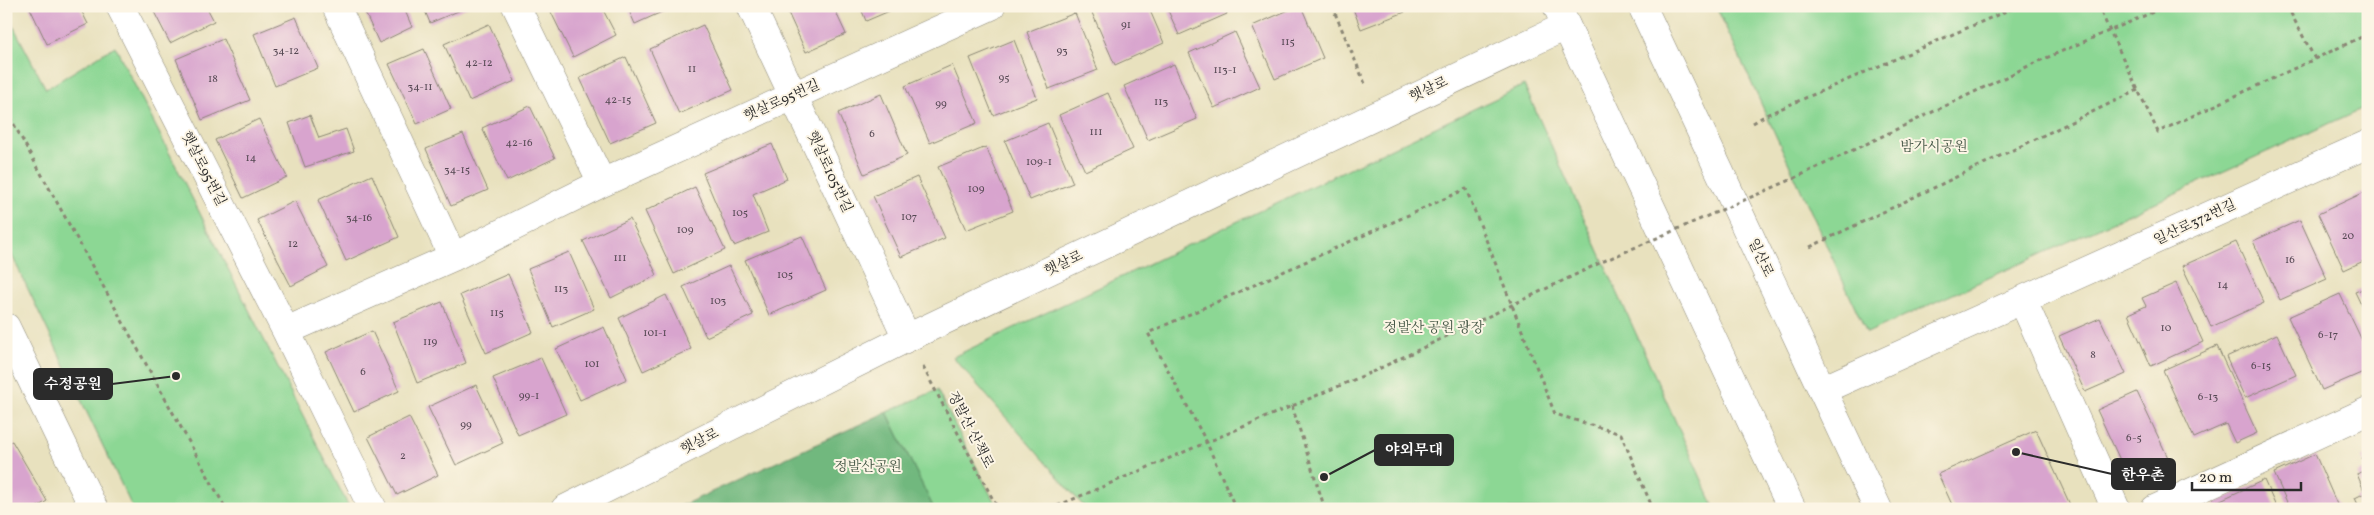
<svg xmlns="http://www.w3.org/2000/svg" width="2374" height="515" viewBox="0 0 2374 515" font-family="Vollkorn,'Noto Serif KR',serif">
<rect width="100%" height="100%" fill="#fcf5e5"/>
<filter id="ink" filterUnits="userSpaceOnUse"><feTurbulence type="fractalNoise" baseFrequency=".02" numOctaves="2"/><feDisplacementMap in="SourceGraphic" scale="10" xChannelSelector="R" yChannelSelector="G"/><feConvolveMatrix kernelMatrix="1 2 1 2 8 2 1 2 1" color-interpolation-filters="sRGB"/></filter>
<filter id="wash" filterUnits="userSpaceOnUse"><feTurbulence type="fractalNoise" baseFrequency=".0096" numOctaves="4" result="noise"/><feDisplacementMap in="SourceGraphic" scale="20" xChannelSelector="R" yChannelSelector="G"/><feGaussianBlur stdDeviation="1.12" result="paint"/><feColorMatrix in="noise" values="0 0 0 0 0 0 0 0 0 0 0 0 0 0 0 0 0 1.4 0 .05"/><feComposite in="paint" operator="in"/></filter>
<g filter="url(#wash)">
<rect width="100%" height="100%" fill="#e8e1be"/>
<!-- green -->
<path fill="#8cd794" stroke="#5c8160" d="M 1716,6 L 2368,6 L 2368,106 L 1867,333 Z
M 6,12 L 46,89 L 115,46 L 350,509 L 133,509 L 6,243 Z
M 1524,85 L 1715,509 L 1086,509 L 953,357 Z
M 937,390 L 998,509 L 934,509 L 887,412 Z"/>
<!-- forest -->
<path fill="#71b87e" stroke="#4e7254" d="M 887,412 L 934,509 L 674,509 Z"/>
<g id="blocks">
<!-- building -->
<path fill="#d8a4ce" d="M 29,6 L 79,6 L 88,24 L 47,44 Z
M 151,6 L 206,6 L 214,21 L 170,43 Z
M 362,6 L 403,6 L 412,27 L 379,43 Z
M 423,6 L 470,6 L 430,23 Z
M 548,6 L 601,6 L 616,35 L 573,57 Z
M 627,6 L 675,6 L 635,24 Z
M 785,6 L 833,6 L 846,34 L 806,52 Z
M 860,6 L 893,6 L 894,9 L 866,21 Z
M 1089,6 L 1148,6 L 1164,43 L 1115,65 Z
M 1166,6 L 1224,6 L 1227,14 L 1179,35 Z
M 1298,6 L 1301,6 L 1323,58 L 1275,79 L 1252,26 Z
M 1352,6 L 1403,6 L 1405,12 L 1361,29 Z
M 1075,13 L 1098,70 L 1049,89 L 1027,32 Z
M 296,17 L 318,68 L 275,86 L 254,34 Z
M 489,24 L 515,81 L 469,101 L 444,44 Z
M 703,25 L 733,90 L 679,114 L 650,49 Z
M 1235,32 L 1260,87 L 1214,108 L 1189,53 Z
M 223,39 L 250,100 L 202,120 L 176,59 Z
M 1014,40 L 1037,98 L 993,115 L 970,58 Z
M 424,49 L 451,109 L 417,124 L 389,64 Z
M 626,57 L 656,123 L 610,143 L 580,78 Z
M 1174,64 L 1197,119 L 1148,140 L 1124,86 Z
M 952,65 L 977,123 L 930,143 L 905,86 Z
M 1108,93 L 1133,149 L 1085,171 L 1059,115 Z
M 881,94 L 907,155 L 864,174 L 838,113 Z
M 530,106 L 555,158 L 507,181 L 482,128 Z
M 310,115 L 319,138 L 346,129 L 354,151 L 305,167 L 289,123 Z
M 259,119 L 287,177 L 243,198 L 215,140 Z
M 1048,123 L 1073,183 L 1030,200 L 1005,141 Z
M 463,134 L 488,190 L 451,206 L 426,149 Z
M 772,144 L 787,179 L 753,194 L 768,232 L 734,246 L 703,173 Z
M 986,147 L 1013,211 L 966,230 L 938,167 Z
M 372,175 L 399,237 L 346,261 L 318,200 Z
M 917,177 L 945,238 L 901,257 L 873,196 Z
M 695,187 L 725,250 L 674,274 L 645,211 Z
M 2365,192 L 2368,198 L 2368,259 L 2344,270 L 2318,214 Z
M 295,201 L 328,267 L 291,286 L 257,220 Z
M 630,219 L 657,275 L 611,298 L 583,241 Z
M 2300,220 L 2327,279 L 2280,300 L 2253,241 Z
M 802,236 L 826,290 L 769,315 L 745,260 Z
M 2236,242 L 2264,303 L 2211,327 L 2182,266 Z
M 569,252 L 594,309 L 553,327 L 528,269 Z
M 729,266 L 753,315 L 706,337 L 683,287 Z
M 508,274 L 533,332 L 486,353 L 460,295 Z
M 2176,283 L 2203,342 L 2151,366 L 2128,314 L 2146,306 L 2142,298 Z
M 2368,287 L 2368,319 L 2355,292 Z
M 2340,294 L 2368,353 L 2368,370 L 2322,390 L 2288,317 Z
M 666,295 L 691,349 L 643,371 L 619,318 Z
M 442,302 L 466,363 L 417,383 L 393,322 Z
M 2100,318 L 2126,374 L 2085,392 L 2059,336 Z
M 604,327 L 627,379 L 580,400 L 556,349 Z
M 372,331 L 399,391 L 354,412 L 326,352 Z
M 2277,334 L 2296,375 L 2245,398 L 2226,357 Z
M 2217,346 L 2257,433 L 2235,443 L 2226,424 L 2194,438 L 2163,370 Z
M 541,358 L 566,414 L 518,435 L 493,378 Z
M 476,385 L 503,443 L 456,465 L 428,407 Z
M 2137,392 L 2172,466 L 2131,484 L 2097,410 Z
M 409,417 L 438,475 L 397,495 L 368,437 Z
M 2036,430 L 2072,509 L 1954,509 L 1938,474 Z
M 12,441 L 47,501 L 34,509 L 6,509 L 6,444 Z
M 2315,454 L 2339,509 L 2290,509 L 2274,473 Z
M 2368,455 L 2368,509 L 2360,509 L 2355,498 L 2365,493 L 2357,474 L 2367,469 L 2362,458 Z
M 2264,480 L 2277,509 L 2216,509 L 2214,503 Z"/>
</g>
</g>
<g filter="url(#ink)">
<use href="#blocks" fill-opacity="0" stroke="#8a8674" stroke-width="1"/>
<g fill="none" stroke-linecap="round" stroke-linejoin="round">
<defs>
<path id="minor" d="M 120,6 L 286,331 L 373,509
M 336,6 L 453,257
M 516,6 L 602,183
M 751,6 L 907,338
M 2023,301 L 2116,509
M 6,327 L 94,509
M 286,331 L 453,257 L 602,183 L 991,6
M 1822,390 L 2368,144
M 2155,509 L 2368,411"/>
<path id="tertiary" d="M 565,509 L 907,338 L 1566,26"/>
<path id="primary" d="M 1557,6 L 1792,509
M 1642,6 L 1878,509"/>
</defs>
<!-- minor casing -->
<use href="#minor" stroke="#8a8674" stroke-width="29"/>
<!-- tertiary casing -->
<use href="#tertiary" stroke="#8a8674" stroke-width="29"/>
<!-- primary casing -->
<use href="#primary" stroke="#8a8674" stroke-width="29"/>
<!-- path -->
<path stroke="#8a8674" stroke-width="3" stroke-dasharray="4 4" stroke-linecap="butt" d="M 1332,6 L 1366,86
M 2098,6 L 2158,132 L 2368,34
M 2287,6 L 2315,59
M 2039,61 L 2167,6
M 6,110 L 226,509
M 1753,123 L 1766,115 L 2018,6
M 1810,247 L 2138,90
M 923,367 L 998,509
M 1292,406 L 1325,509
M 1050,509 L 1372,372
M 1236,509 L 1206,441 L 1148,333 L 1466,189 L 1555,414 L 1621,434 L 1653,509"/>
<!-- minor -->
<use href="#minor" stroke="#fff" stroke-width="28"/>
<!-- tertiary -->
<use href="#tertiary" stroke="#fff" stroke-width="28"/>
<!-- primary -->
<use href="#primary" stroke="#fff" stroke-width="28"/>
<!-- path-bridge -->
<path stroke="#8a8674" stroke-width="3" stroke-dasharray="4 4" stroke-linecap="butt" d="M 1372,372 L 1604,261 L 1795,178 L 2039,61"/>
</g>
</g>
<g text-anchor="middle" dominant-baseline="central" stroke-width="4" stroke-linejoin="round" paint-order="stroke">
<!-- number labels -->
<g font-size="11" fill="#564954">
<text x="1126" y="25">91</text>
<text x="1288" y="42">115</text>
<text x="286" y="51">34-12</text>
<text x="1062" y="51">93</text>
<text x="479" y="63">42-12</text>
<text x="692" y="69">11</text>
<text x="1225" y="70">113-1</text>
<text x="1004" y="78">95</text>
<text x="213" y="79">18</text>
<text x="420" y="87">34-11</text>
<text x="618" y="100">42-15</text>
<text x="1161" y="102">113</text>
<text x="941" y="104">99</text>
<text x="1096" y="132">111</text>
<text x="872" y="134">6</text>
<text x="519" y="143">42-16</text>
<text x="251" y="158">14</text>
<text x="1039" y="162">109-1</text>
<text x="457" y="170">34-15</text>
<text x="976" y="189">109</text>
<text x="740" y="213">105</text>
<text x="909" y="217">107</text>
<text x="359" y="218">34-16</text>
<text x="685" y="230">109</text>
<text x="2348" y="236">20</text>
<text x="293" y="244">12</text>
<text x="620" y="258">111</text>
<text x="2290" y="260">16</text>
<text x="785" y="275">105</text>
<text x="2223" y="285">14</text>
<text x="561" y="289">113</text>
<text x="718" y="301">103</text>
<text x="497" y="313">115</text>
<text x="2166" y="328">10</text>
<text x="655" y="333">101-1</text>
<text x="2328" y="335">6-17</text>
<text x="430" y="342">119</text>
<text x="2093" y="355">8</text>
<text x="592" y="364">101</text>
<text x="2261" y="366">6-15</text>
<text x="363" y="372">6</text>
<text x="529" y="396">99-1</text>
<text x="2208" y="397">6-13</text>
<text x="466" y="425">99</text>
<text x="2134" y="438">6-5</text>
<text x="403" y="456">2</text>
</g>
<!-- street labels -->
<g font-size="14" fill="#2b2b2b" stroke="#fcf5e5">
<text transform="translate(1429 90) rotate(-25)">햇살로</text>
<text transform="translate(782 101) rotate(-24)">햇살로95번길</text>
<text transform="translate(203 169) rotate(63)">햇살로95번길</text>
<text transform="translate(829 172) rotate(65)">햇살로105번길</text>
<text transform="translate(2195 223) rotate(-25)">일산로372번길</text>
<text transform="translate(1760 258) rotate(65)">일산로</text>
<text transform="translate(1064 264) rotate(-25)">햇살로</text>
<text transform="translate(970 430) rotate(63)">정발산 산책로</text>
<text transform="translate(700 442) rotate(-27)">햇살로</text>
</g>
<!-- park labels -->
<g font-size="14" fill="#435645" stroke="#fcf5e5">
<text x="1934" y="147">밤가시공원</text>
<text x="1434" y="328">정발산 공원 광장</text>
<text x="868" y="467">정발산공원</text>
</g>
</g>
<!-- callouts -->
<path fill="none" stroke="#2b2b2b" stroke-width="2" d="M176 376L112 384M1324 477L1375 450M2016 452L2112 474"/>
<g fill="#2b2b2b" stroke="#fcf5e5" stroke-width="2">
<circle cx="176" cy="376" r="5"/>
<circle cx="1324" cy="477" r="5"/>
<circle cx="2016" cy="452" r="5"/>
</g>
<g fill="#2b2b2b" stroke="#2b2b2b" stroke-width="2">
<rect x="34" y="369" width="78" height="30" rx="5"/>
<rect x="1375" y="435" width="78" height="30" rx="5"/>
<rect x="2112" y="459" width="63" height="30" rx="5"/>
</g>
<g font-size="15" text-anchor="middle" font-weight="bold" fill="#fff">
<text x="73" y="389">수정공원</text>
<text x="1414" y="455">야외무대</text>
<text x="2143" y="480">한우촌</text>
</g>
<!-- margin -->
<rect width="2374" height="515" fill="none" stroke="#fcf5e5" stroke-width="25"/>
<!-- scale -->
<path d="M2192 482v8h109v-8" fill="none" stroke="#2b2b2b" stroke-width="2.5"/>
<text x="2199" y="482" font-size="15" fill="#2b2b2b" stroke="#fcf5e5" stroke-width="4" paint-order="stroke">20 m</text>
</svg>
